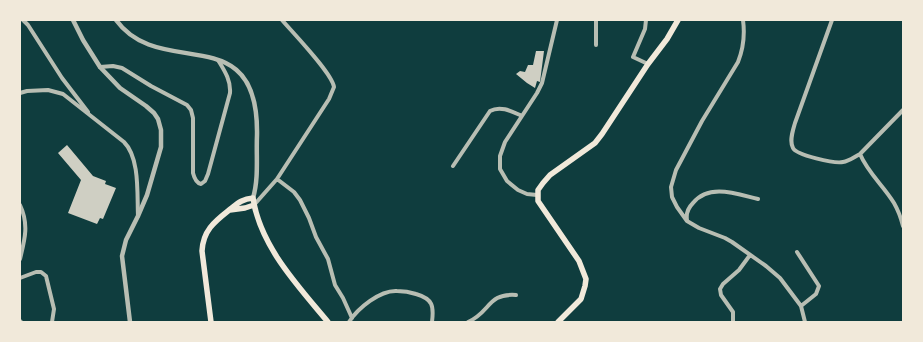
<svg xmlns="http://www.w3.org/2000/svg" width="923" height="342" viewBox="0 0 923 342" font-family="Barlow,sans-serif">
<rect width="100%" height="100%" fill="#0f3d3e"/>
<!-- building -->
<path fill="#cfcfc3" d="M 536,51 L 544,51 L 540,82 L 537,81 L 535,88 L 527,83 L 516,74 L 520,71 L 525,72 L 528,65 L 533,65 Z
M 67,145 L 93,176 L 106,181 L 105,184 L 116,188 L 103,219 L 100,218 L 97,224 L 68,213 L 81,180 L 58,153 Z"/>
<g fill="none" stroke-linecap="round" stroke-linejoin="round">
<!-- minor -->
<path stroke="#b8beb3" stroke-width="4" d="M 23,20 L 28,25 L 62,78 L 88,112
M 646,20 L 645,29 L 633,57 L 648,64
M 743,20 C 745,35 744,47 738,62 L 702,121 L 676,170 L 671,187 L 672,197 L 677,207 L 687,221 L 699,228 L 725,238 L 732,242 L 766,266 L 780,278 L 801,306 L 805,322
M 832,20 L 795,123 C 793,130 789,141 793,148 C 796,155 835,164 843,162 C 849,161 854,157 860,154 L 903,110
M 596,45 L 596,20
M 100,67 L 113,66 L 122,68 L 151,86 L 187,105 L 191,110 L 193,118 L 193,173 C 194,177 196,183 201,184 L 205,181 L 208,174 L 230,93 C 231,80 224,70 218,60
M 20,93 L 27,91 L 48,90 L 63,94 L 124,142 C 140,158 137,194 138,216
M 860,154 C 868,173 883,185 894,203 C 898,210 901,218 903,226
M 453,166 L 490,111 C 501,105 513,112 522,116
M 277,179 L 294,192 L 300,200 L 309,218 L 316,237 L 328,259 L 335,285 L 343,298 L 352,318
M 537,195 L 527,194 L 518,190 L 507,181 L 500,169 L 500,156 L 505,142 L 537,93 L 542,83 L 557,20
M 20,205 C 29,224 25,239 20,259
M 254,205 L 277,179 L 329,99 L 334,87 C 332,73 293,33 282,20
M 687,220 C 686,214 688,208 693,203 C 709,183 737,194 758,199
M 797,252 L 819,286 L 816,294 L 801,306
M 20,278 L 36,272 L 41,272 L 46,276 L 54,309 L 52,322
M 20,321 L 21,322
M 349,322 C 358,308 380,290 397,291 C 403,291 410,292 416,294 C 433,299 434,306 432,322
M 468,322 C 491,312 487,293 516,295
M 733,322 L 733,312 L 721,295 L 720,289 L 723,284 L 739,270 L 750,255"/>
<!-- tertiary -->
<path stroke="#b8beb3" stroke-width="4.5" d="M 73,20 L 83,40 L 100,67 L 120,88 L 146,106 L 154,113 L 158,119 L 161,130 L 161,147 L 147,195 L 138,216 L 126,240 L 122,256 L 130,322
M 116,20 C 161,82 259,16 257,135 C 256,156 259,178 253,198"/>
<!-- secondary -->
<path stroke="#f1e9da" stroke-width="5.5" d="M 230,210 L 245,208 L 254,205
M 211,322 L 202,251 C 203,231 214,222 228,211 C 237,204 241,199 253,198 C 260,246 298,286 328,322
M 558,322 L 581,299 L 585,286 L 586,279 L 579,261 L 538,201 L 538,190 L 543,183 L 550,175 L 595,143 L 602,134 L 648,64 L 667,39 L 678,20"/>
</g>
<!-- border -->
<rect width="923" height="342" fill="none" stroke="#f1e9da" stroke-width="42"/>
</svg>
